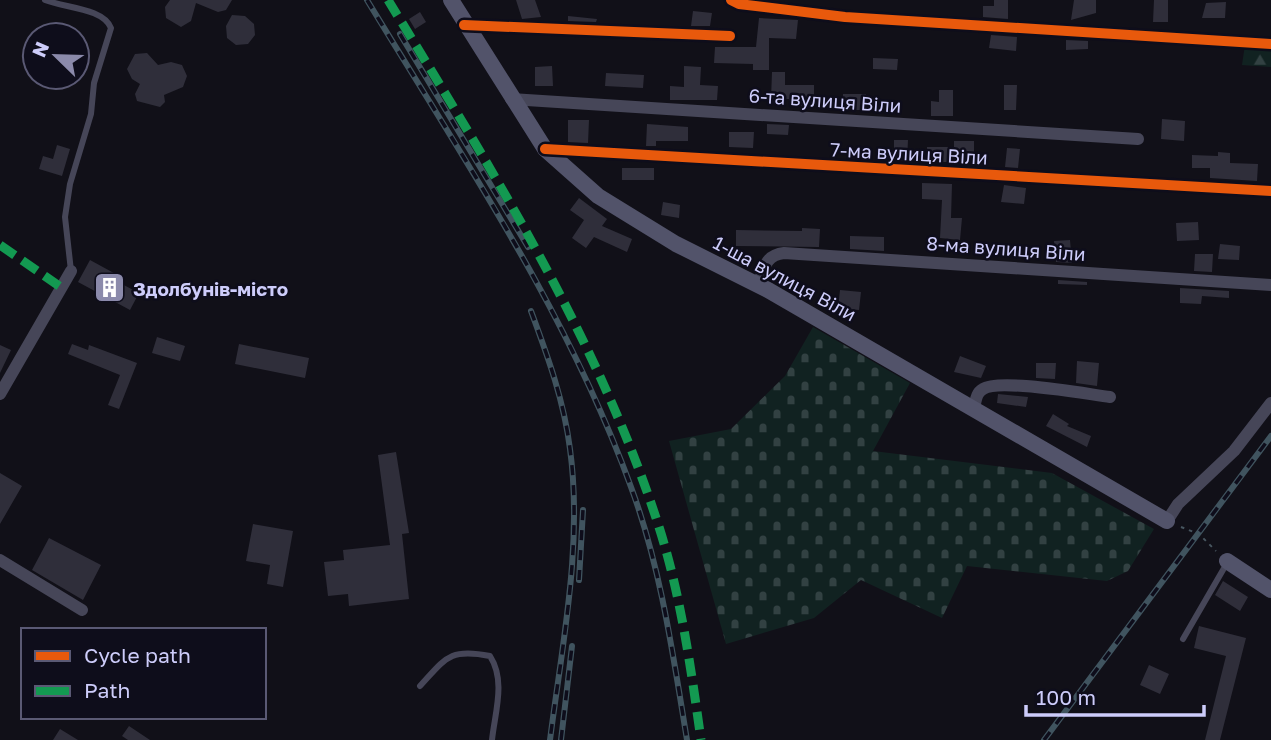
<svg xmlns="http://www.w3.org/2000/svg" width="1271" height="740" viewBox="0 0 1271 740" font-family="'Golos Text',sans-serif">
<defs>
<pattern id="forest-firs" width="22" height="20" patternUnits="userSpaceOnUse" patternTransform="scale(1.75)"><rect width="22" height="20" fill="#112221"/><path d="M5 1l3.5 6h-7zM16 11l3.5 6h-7z" fill="#324142"/></pattern>
<pattern id="cemetery-stones" width="16" height="16" patternUnits="userSpaceOnUse" patternTransform="scale(1.75)"><rect width="16" height="16" fill="#112221"/><path d="M2 7V4a2 2 0 0 1 4 0v3zM10 15v-3a2 2 0 0 1 4 0v3z" fill="#324142"/></pattern>
</defs>
<rect width="100%" height="100%" fill="#111018"/>
<!-- forest -->
<path fill="url(#forest-firs)" d="M 1245,45 L 1271,46 L 1271,67 L 1242,65 Z"/>
<!-- cemetery -->
<path fill="url(#cemetery-stones)" d="M 813,327 L 910,383 L 873,451 L 1052,473 L 1154,529 L 1128,571 L 1107,581 L 967,566 L 942,618 L 861,580 L 814,618 L 726,644 L 669,441 L 731,429 L 785,376 Z"/>
<!-- building -->
<path fill="#2f2e3a" d="M 170,0 L 232,0 L 226,10 L 218,12 L 196,3 L 191,21 L 181,27 L 166,18 L 165,7 Z
M 516,0 L 535,0 L 541,17 L 522,19 Z
M 994,0 L 1008,0 L 1008,19 L 983,17 L 983,6 L 994,6 Z
M 1074,0 L 1096,0 L 1096,13 L 1071,20 Z
M 1154,0 L 1168,0 L 1168,22 L 1153,22 Z
M 1226,2 L 1225,18 L 1202,18 L 1206,3 Z
M 693,11 L 712,13 L 710,26 L 691,26 Z
M 420,12 L 426,22 L 415,29 L 409,19 Z
M 232,15 L 245,16 L 254,24 L 255,35 L 248,44 L 236,45 L 227,38 L 226,26 Z
M 568,16 L 597,19 L 596,22 L 568,21 Z
M 759,18 L 798,20 L 796,39 L 769,38 L 769,70 L 753,70 L 753,64 L 714,63 L 715,47 L 756,47 Z
M 991,35 L 1017,37 L 1016,51 L 989,48 Z
M 1066,40 L 1088,41 L 1088,49 L 1066,50 Z
M 147,53 L 158,65 L 171,62 L 182,65 L 187,76 L 183,87 L 164,95 L 165,102 L 160,107 L 137,101 L 135,94 L 140,84 L 132,79 L 127,69 L 135,54 Z
M 873,58 L 898,59 L 897,70 L 873,69 Z
M 552,66 L 553,86 L 535,86 L 535,67 Z
M 684,66 L 701,67 L 700,85 L 718,86 L 717,100 L 670,100 L 670,86 L 684,87 Z
M 772,72 L 785,72 L 785,85 L 814,85 L 814,106 L 789,106 L 789,99 L 771,99 Z
M 606,73 L 644,75 L 643,88 L 605,86 Z
M 1004,85 L 1017,85 L 1016,110 L 1004,110 Z
M 939,90 L 953,90 L 953,116 L 931,116 L 931,101 L 939,102 Z
M 843,94 L 866,94 L 866,110 L 843,110 Z
M 1162,119 L 1185,121 L 1184,141 L 1161,139 Z
M 568,120 L 589,120 L 588,143 L 568,142 Z
M 647,124 L 688,127 L 688,141 L 656,141 L 656,146 L 646,146 Z
M 767,124 L 789,125 L 788,135 L 767,134 Z
M 729,132 L 754,132 L 753,148 L 729,147 Z
M 894,140 L 908,140 L 907,161 L 894,160 Z
M 954,141 L 974,141 L 974,162 L 927,162 L 927,147 L 954,147 Z
M 57,145 L 70,149 L 62,176 L 39,169 L 43,156 L 53,159 Z
M 1007,148 L 1020,149 L 1018,168 L 1005,167 Z
M 1218,152 L 1230,153 L 1230,163 L 1258,164 L 1257,181 L 1210,178 L 1210,168 L 1192,168 L 1192,155 L 1218,156 Z
M 622,168 L 654,168 L 654,180 L 622,180 Z
M 922,183 L 952,184 L 951,218 L 962,218 L 960,240 L 940,238 L 942,200 L 922,199 Z
M 1004,185 L 1026,188 L 1024,204 L 1001,202 Z
M 579,198 L 607,219 L 602,226 L 632,239 L 627,252 L 594,237 L 586,248 L 572,238 L 584,220 L 570,210 Z
M 663,202 L 680,205 L 679,218 L 661,215 Z
M 1198,222 L 1199,240 L 1177,241 L 1176,223 Z
M 802,228 L 820,229 L 819,247 L 736,246 L 736,230 L 802,231 Z
M 850,236 L 884,237 L 884,251 L 850,249 Z
M 1070,240 L 1072,263 L 1056,262 L 1054,241 Z
M 1220,244 L 1240,246 L 1239,260 L 1218,259 Z
M 1195,254 L 1213,254 L 1212,272 L 1194,271 Z
M 90,260 L 123,278 L 120,283 L 139,293 L 130,310 L 78,282 Z
M 1058,280 L 1087,282 L 1087,285 L 1058,284 Z
M 1180,288 L 1229,291 L 1229,298 L 1202,296 L 1201,304 L 1180,303 Z
M 840,290 L 861,292 L 859,310 L 838,308 Z
M 157,337 L 185,346 L 180,361 L 152,353 Z
M 72,344 L 88,350 L 89,345 L 137,363 L 119,409 L 108,405 L 120,375 L 68,354 Z
M 239,344 L 309,358 L 305,378 L 235,364 Z
M 0,345 L 11,350 L 0,373 Z
M 960,356 L 986,366 L 981,378 L 954,372 Z
M 1077,361 L 1099,363 L 1097,386 L 1076,383 Z
M 1036,363 L 1056,363 L 1055,379 L 1036,378 Z
M 998,394 L 1028,397 L 1026,407 L 997,403 Z
M 1053,414 L 1069,424 L 1067,426 L 1091,436 L 1087,447 L 1046,426 Z
M 396,452 L 409,533 L 402,534 L 409,599 L 349,606 L 348,594 L 328,596 L 324,562 L 344,560 L 343,550 L 390,545 L 378,455 Z
M 0,473 L 22,486 L 0,524 Z
M 253,524 L 293,531 L 283,587 L 267,584 L 270,565 L 246,561 Z
M 49,538 L 101,565 L 83,600 L 32,570 Z
M 1223,581 L 1248,597 L 1240,611 L 1215,595 Z
M 1199,626 L 1246,638 L 1220,740 L 1205,740 L 1226,656 L 1194,648 Z
M 1149,665 L 1169,674 L 1160,694 L 1140,685 Z
M 129,726 L 150,740 L 128,740 L 122,736 Z
M 60,729 L 78,740 L 53,740 Z"/>
<g fill="none" stroke-linecap="round" stroke-linejoin="round">
<!-- path -->
<path stroke="#47555f" stroke-width="2" stroke-dasharray="3.5 5" stroke-linecap="butt" d="M 1181,527 L 1199,534 L 1216,551"/>
<!-- lane -->
<path stroke="#464658" stroke-width="6" d="M 45,0 C 65,8 103,8 111,28 L 94,83 L 91,114 L 70,184 L 65,217 L 71,271
M 1183,639 L 1227,563
M 420,686 C 446,658 449,648 490,656 C 506,681 495,712 492,740"/>
<!-- street -->
<path stroke="#464658" stroke-width="12" d="M 731,0 L 739,4 L 845,17 L 1271,44
M 464,25 L 730,36
M 511,99 L 1138,139
M 545,149 L 1271,191
M 758,285 C 764,269 765,255 784,253 L 1271,285
M 0,394 L 71,271
M 974,408 C 976,400 976,393 983,389 C 999,378 1086,394 1110,397
M 1167,521 L 1178,504 L 1234,451 L 1271,403
M 0,560 L 82,610"/>
<!-- secondary -->
<path stroke="#52536a" stroke-width="16" d="M 451,0 L 545,149 L 598,196 L 676,244 L 768,290 L 1167,521
M 1227,561 L 1271,590"/>
<defs>
<path id="rail" d="M 367,0 C 463,158 568,313 631,487 C 661,568 673,655 687,740
M 400,34 L 528,247
M 531,311 C 548,357 564,401 570,449 C 583,545 562,645 550,740
M 579,580 L 583,510
M 561,740 L 572,646
M 1044,740 L 1271,436"/>
</defs>
<!-- rail casing -->
<use href="#rail" stroke="#40545f" stroke-width="6"/>
<!-- rail -->
<use href="#rail" stroke="#0e0d1b" stroke-width="3.5" stroke-dasharray="10" stroke-linecap="butt"/>
<!-- quiet -->
<path stroke="#139951" stroke-width="9" stroke-dasharray="18 9" stroke-linecap="butt" d="M 388,0 C 491,168 598,338 659,527 C 681,596 691,669 701,740
M 0,245 L 62,288"/>
<defs>
<path id="cycleway" d="M 731,0 L 739,4 L 845,17 L 1271,44
M 464,25 L 730,36
M 545,149 L 1271,191"/>
</defs>
<!-- cycleway casing -->
<use href="#cycleway" stroke="#0e0d1b" stroke-width="15"/>
<!-- cycleway -->
<use href="#cycleway" stroke="#e8590c" stroke-width="10"/>
</g>
<!-- icons -->
<defs>
<symbol id="building-square" viewBox="-11 -11 22 22"><rect x="-9" y="-9" width="18" height="18" rx="4" fill="#8b8aab" stroke="#0e0d1b"/><path d="M-4-6H4V6H1V3H-1V6H-4ZM-2.5-4.3h1.7v1.8h-1.7ZM.8-4.3h1.7v1.8H.8ZM-2.5-1h1.7V.8h-1.7ZM.8-1h1.7V.8H.8Z" fill="#fff"/></symbol>
</defs>
<g fill-rule="evenodd">
<use href="#building-square" x="92" y="270" width="35" height="35"/>
</g>
<g text-anchor="middle" dominant-baseline="central" stroke-width="5" stroke-linejoin="round" paint-order="stroke">
<!-- street labels -->
<g font-size="19" fill="#cdccfa" stroke="#0e0d1b">
<text transform="translate(825 100) rotate(4)">6-та вулиця Віли</text>
<text transform="translate(909 153) rotate(3)">7-ма вулиця Віли</text>
<text transform="translate(1006 248) rotate(4)">8-ма вулиця Віли</text>
<text transform="translate(785 278) rotate(28)">1-ша вулиця Віли</text>
</g>
<!-- poi labels -->
<g font-size="19" font-weight="bold" fill="#cdccfa" stroke="#0e0d1b" text-anchor="start">
<text x="133" y="288">Здолбунів-місто</text>
</g>
</g>
<!-- legend -->
<rect x="21" y="628" width="245" height="91" fill="#0e0d1b" stroke="#5a5974" stroke-width="2"/>
<rect x="35" y="651" width="35" height="10" fill="#e8590c" stroke="#5a5974" stroke-width="2"/>
<text x="84" y="663" font-size="21" fill="#cdccfa">Cycle path</text>
<rect x="35" y="686" width="35" height="10" fill="#139951" stroke="#5a5974" stroke-width="2"/>
<text x="84" y="698" font-size="21" fill="#cdccfa">Path</text>
<!-- north arrow -->
<g transform="translate(56 56) rotate(293)"><circle r="33" fill="#0e0d1b" stroke="#5a5974" stroke-width="2"/>
<path d="M0-5L12 26L0 18L-12 26Z" fill="#8b8aab"/>
<text y="-10" font-size="19" font-weight="bold" text-anchor="middle" fill="#cdccfa">N</text>
</g>
<!-- scale -->
<path d="M1026 705v10h178v-10" fill="none" stroke="#cdccfa" stroke-width="3.5"/>
<text x="1036" y="705" font-size="21" fill="#cdccfa" stroke="#0e0d1b" stroke-width="5" paint-order="stroke">100 m</text>
</svg>
